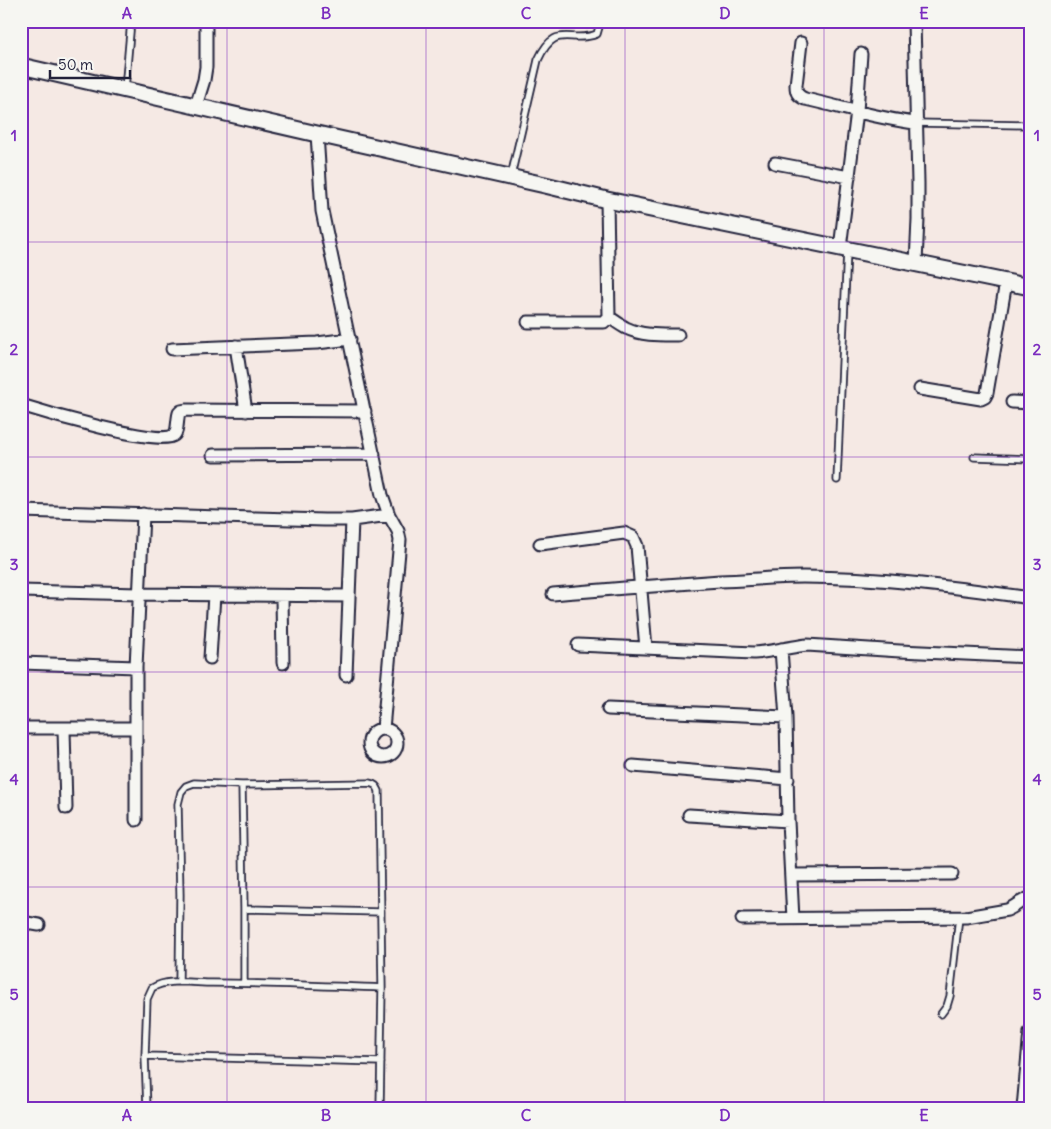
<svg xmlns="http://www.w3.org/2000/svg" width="1051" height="1129" viewBox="0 0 1051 1129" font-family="Delius,sans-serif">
<rect width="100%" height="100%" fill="#f5e9e4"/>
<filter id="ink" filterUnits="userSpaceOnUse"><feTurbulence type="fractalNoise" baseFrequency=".02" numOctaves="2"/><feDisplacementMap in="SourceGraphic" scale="10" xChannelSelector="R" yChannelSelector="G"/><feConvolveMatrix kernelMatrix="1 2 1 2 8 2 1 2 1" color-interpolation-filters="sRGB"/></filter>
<g filter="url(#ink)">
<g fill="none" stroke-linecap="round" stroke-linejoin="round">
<defs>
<path id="service" d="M 125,89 L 131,21
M 916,123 L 1030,125
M 511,176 L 538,60 C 556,21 569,45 597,34 L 599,27 L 599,21
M 974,457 L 1030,459
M 837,480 L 847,250
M 242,785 L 244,909 L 244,983
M 244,909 L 381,912
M 179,982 L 180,895 L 178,804 L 181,792 L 186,786 L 194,783 L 242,785 L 369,783 C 375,784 377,786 379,791 L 382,988 L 380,1108
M 941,1014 L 947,1006 L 950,996 L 959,917
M 145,1056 L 381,1062
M 147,1108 L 145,1056 L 147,999 L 152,988 C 168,978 193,983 212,983 C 269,983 325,986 382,988"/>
<path id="minor" d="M 914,21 L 918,183 L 918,219 L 916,263
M 801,43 L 796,85 C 796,93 798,96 805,99 C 842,107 878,119 916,123
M 196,106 L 204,80 L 206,67 L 206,21
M 317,134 L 322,211 L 382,495 L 389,515 L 398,531 L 400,540 L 383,729
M 775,163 L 849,177
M 840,248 L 857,111 L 861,54
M 609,317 C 615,321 620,325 626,328 C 643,336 661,335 678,335
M 528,322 L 604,322 L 609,317 L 607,200
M 236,346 L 246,411
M 172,349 L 317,343 L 350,339
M 920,389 L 981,399 L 985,397 L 987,393 L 1006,282
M 1012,402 L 1030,403
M 21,405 C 43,412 160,447 174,435 C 178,432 177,419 179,413 L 181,411 L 186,410 L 365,411
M 213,455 L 374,454
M 21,511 L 324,520 L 352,520 L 389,515
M 540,544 L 624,533 L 633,537 L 637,546 L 646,648
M 21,591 L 139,594 L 349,596
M 553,594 C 609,589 664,585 720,581 C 748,580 775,577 803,577 C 879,577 955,587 1030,598
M 282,596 L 283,663
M 578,645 L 754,653 C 772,652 789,647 807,645 L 900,651 L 1030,657
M 781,649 L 786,717 L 788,821 L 793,919
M 210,658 L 214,595
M 21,663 L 136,667
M 346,675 L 352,520
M 608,709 L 786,717
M 21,728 L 135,728
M 64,729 L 66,808
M369 743a14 14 0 1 1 28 0a14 14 0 1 1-28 0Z
M 633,766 L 788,779
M 689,815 L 788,821
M 136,820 L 136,667 L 143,514
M 791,875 L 952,874
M 742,919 L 966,917 L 1007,910 C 1015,907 1021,900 1030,898
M 21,922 L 39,925
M 1023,1108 L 1030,1032"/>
<path id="tertiary" d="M 21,66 L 317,134 L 545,185 L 607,200 L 1030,287"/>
</defs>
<!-- service casing -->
<use href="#service" stroke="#22223b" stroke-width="9"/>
<!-- minor casing -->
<use href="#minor" stroke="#22223b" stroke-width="15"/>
<!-- tertiary casing -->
<use href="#tertiary" stroke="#22223b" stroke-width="19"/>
<!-- service -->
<use href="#service" stroke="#f6f6f2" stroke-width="5.5"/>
<!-- minor -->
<use href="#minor" stroke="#f6f6f2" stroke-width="11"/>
<!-- tertiary -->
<use href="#tertiary" stroke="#f6f6f2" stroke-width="15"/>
</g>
</g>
<!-- grid -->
<path fill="none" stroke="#7b2cbf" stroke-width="1" stroke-opacity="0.55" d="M 227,21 L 227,1108M 426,21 L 426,1108M 625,21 L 625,1108M 824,21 L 824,1108M 21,242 L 1030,242M 21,457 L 1030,457M 21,672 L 1030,672M 21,887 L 1030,887"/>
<!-- margin -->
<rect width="1051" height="1129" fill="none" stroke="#f6f6f2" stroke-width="55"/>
<!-- scale -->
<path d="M50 70v8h80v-8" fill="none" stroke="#22223b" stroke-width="2.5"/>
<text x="58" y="70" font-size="15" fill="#22223b" stroke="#f6f6f2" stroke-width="4" paint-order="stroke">50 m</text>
<rect x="28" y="28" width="996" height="1074" fill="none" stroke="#7b2cbf" stroke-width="2"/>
<g font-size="16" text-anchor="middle" font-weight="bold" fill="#7b2cbf">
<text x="127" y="19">A</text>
<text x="326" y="19">B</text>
<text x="526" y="19">C</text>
<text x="725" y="19">D</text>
<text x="924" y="19">E</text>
<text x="14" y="141">1</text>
<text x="1037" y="141">1</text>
<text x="14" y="355">2</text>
<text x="1037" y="355">2</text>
<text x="14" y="570">3</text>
<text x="1037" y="570">3</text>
<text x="14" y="785">4</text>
<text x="1037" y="785">4</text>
<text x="14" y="1000">5</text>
<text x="1037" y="1000">5</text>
<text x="127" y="1121">A</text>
<text x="326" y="1121">B</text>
<text x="526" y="1121">C</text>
<text x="725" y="1121">D</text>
<text x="924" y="1121">E</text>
</g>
</svg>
